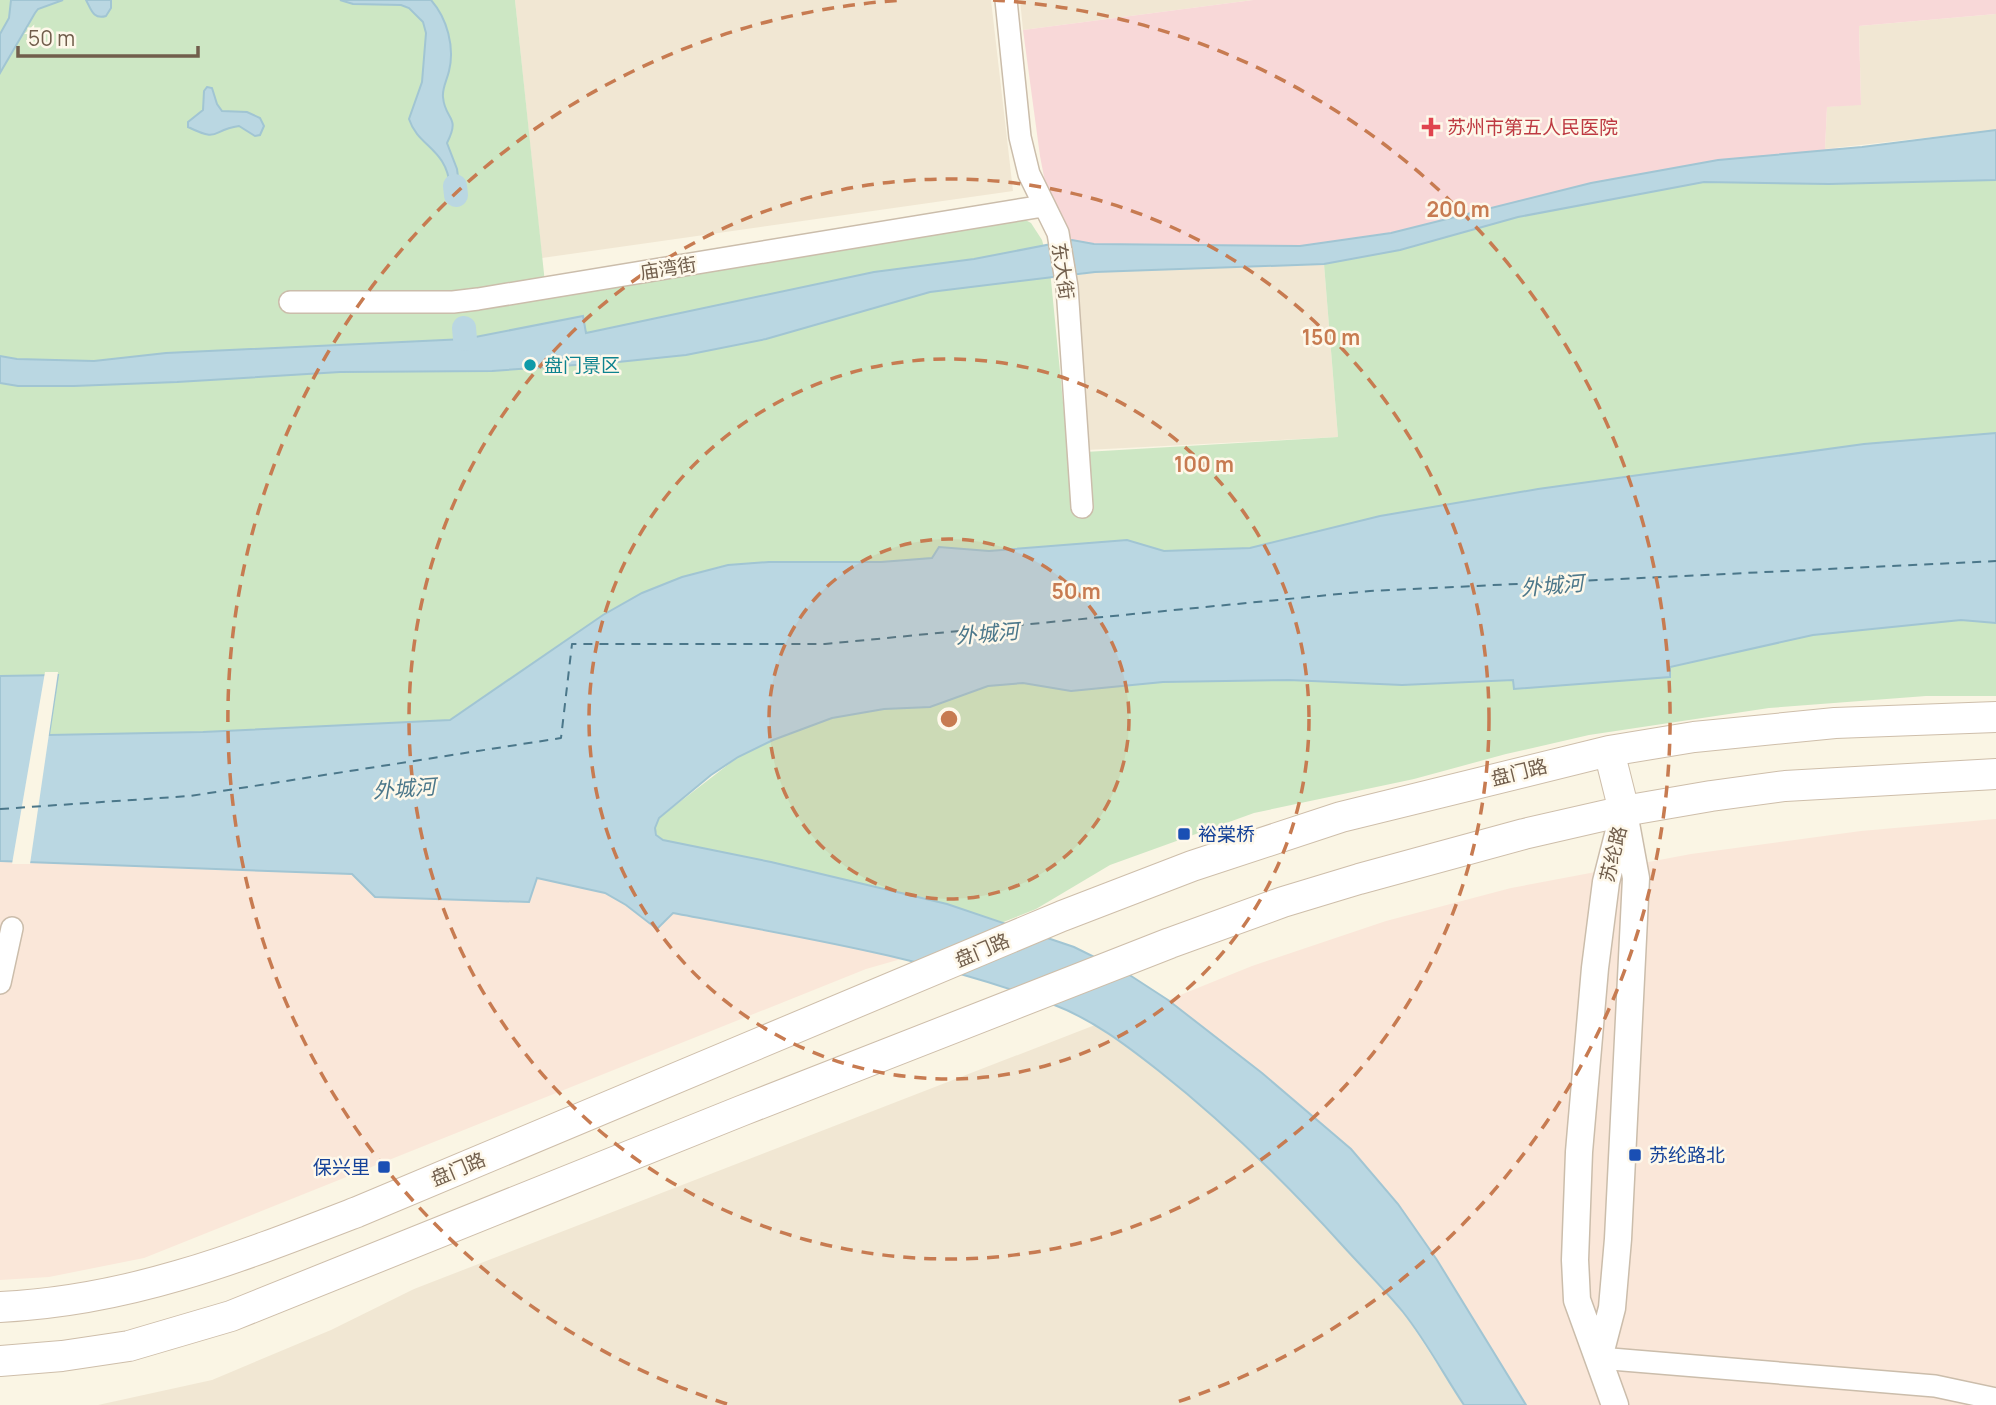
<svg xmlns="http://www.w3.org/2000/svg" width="1996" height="1405" viewBox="0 0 1996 1405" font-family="Manrope,'Noto Sans SC',sans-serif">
<rect width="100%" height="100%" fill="#faf5e4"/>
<!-- residential -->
<path fill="#f1e7d3" d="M 515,0 L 991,0 L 1013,191 L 542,258 Z
M 1020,0 L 1253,0 L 1023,30 Z
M 1996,14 L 1996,130 L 1825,149 L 1827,107 L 1861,104 L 1859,26 Z
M 1324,264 L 1338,437 L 1086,450 L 1074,276 L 1095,272 Z
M 1095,1025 L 1122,1042 L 1189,1095 L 1257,1156 L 1316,1217 L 1404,1313 L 1464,1405 L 98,1405 L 212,1380 L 331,1330 L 414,1289 Z"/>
<!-- commercial -->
<path fill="#fae7d9" d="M 1996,819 L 1996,1405 L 1526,1405 L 1437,1260 L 1398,1204 L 1351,1149 L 1262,1073 L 1168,1000 L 1252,966 L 1386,921 L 1511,888 L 1691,854 L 1861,831 Z
M 29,860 L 352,874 L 536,878 L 605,893 L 626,905 L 656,928 L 673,913 L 831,943 L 901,959 L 866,969 L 144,1258 L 49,1277 L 0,1280 L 0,861 Z"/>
<!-- medical -->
<path fill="#f8d8d8" d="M 1253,0 L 1996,0 L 1996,14 L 1859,26 L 1861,105 L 1827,107 L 1825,149 L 1862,147 L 1718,160 L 1391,233 L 1300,246 L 1094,244 L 1072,240 L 1050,208 L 1040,156 L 1023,30 Z"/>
<!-- green -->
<path fill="#cde7c4" d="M 0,0 L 515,0 L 545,283 L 1018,216 L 1031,223 L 1042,240 L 1050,270 L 1068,453 L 1338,437 L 1324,264 L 1400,250 L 1518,217 L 1704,182 L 1829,184 L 1996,180 L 1996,433 L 1864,444 L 1538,489 L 1380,516 L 1250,548 L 1164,551 L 1127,540 L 989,551 L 940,547 L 932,558 L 881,562 L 769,562 L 728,565 L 682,577 L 642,593 L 603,615 L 450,720 L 203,732 L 48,735 L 57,675 L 0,676 Z
M 1961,620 L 1996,623 L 1996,696 L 1926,696 L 1769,708 L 1589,735 L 1506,754 L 1414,779 L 1254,813 L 1110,865 L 1036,909 L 1001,923 L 947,904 L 874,886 L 663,840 L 657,835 L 655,828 L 659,818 L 738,757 L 773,740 L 832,718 L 884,709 L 930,707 L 988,686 L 1023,683 L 1071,691 L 1163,682 L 1289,680 L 1402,685 L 1514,680 L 1514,689 L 1670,677 L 1670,667 L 1813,635 Z"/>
<!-- water -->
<path fill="#bad7e2" stroke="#a1c5d3" stroke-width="2" d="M 11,0 L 63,0 L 38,9 L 35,13 L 0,73 L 0,34 L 9,18 Z
M 86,0 L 111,0 L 111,8 L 106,16 C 93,20 91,9 86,0 Z
M 340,0 L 431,0 C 447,18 455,47 449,71 C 447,80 442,88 443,97 C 445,121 461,115 447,143 L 457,169 L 459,184 L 450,187 C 447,148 418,147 409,119 L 422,82 L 426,33 L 423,22 L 409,8 L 401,5 L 353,4 Z
M 207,87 L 212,88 L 217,104 L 222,111 L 247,112 L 260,118 L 264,126 L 260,135 L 255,136 L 239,126 C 210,130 221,143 188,127 L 188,122 L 203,110 L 204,91 Z
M 1996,130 L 1996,180 L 1829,184 L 1704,182 L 1518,217 L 1400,250 L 1324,264 L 1095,272 L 930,292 L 766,339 L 686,355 L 618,362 L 492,371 L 340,372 L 177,382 L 74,386 L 18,386 L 0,383 L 0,356 L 17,359 L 94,361 L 166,353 L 465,339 L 583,316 L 586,333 L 874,272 L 974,259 L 1072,240 L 1094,244 L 1300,246 L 1391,233 L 1591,183 L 1718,160 L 1862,147 Z
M 1996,433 L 1996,623 L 1961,620 L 1813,635 L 1670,667 L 1670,677 L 1514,689 L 1513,680 L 1402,685 L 1289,680 L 1163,682 L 1071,691 L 1023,683 L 988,686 L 930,707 L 884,709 L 832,718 L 773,740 L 738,757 L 711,775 L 659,818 L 655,828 L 656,835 L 663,840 L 771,862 L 947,904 L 1074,947 L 1125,972 L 1168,1000 L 1262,1073 L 1351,1149 L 1398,1204 L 1437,1260 L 1526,1405 L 1464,1405 C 1444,1375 1426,1341 1403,1312 C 1384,1289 1363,1268 1343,1246 C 1286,1183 1226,1124 1159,1071 C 1126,1045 1092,1019 1052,1004 C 931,958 800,937 673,913 L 657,929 L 626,905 L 605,893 L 537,878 L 529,902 L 375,897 L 352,874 L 0,861 L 0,676 L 58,675 L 49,735 L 203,732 L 450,720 L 603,615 L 642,593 L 682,577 L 728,565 L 769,562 L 881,562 L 932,558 L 939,547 L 989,551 L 1127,540 L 1164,551 L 1250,548 L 1380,516 L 1538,489 L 1864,444 Z"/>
<!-- pier -->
<path fill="#faf5e4" d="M 45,672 L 58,672 L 30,864 L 12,864 Z"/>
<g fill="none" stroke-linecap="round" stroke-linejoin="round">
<!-- canal -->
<path stroke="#bad7e2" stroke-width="24" d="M 455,186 L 456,195
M 464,328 L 465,339"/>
<!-- ferry -->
<path stroke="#4b778a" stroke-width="2" stroke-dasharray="9 7" stroke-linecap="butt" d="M 0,809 L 190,796 L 561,738 L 572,644 L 825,644 L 1370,591 L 1996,561"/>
<defs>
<path id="minor" d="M 1006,0 L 1020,137 L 1029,174 L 1058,233 L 1067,287 L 1082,507
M 290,302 L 453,302 L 478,299 L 1043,206
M 0,983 L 12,928
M 1599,1358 L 1935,1386 L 1996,1399"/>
<path id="tertiary" d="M 1599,1358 L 1612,1308 L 1618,1239 L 1636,878 L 1625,818
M 1615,1405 L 1577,1300 L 1575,1260 L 1579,1152 L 1595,968 L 1606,882 L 1624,811"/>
<path id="secondary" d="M 1609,751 L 1624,811
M 0,1307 C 129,1301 238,1258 357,1212 L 1062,916 L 1192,866 L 1341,817 L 1609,751 L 1694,737 L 1835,723 L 1996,717
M 0,1361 L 62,1356 L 129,1346 L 231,1316 L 741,1111 L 1170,943 L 1283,902 L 1359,879 L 1524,834 L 1624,811 L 1711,796 L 1785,786 L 1996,774"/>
</defs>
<!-- minor casing -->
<use href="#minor" stroke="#cbbdab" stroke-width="24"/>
<!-- tertiary casing -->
<use href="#tertiary" stroke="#cbbdab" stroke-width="29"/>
<!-- secondary casing -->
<use href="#secondary" stroke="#cebeaa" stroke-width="32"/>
<!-- minor -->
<use href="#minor" stroke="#fff" stroke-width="21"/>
<!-- tertiary -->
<use href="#tertiary" stroke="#fff" stroke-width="26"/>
<!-- secondary -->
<use href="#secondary" stroke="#fff" stroke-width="30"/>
</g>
<!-- distance rings -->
<circle cx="949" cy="719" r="180" fill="#c77b51" fill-opacity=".12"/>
<g fill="none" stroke="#c77b51" stroke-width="3.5" stroke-dasharray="12 9">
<circle cx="949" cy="719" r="180"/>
<circle cx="949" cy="719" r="360"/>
<circle cx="949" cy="719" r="540"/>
<path d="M727 1404A720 720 0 0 1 905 0M993 0A720 720 0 0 1 1171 1404"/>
</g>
<!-- markers -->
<path fill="#e0444e" stroke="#fef8ea" stroke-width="2.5" d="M1427.5 116.5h7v7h7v7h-7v7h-7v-7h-7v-7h7z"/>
<circle fill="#0f9aa8" stroke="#fef8ea" stroke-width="2.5" cx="530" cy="365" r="7"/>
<g fill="#1a4fb4" stroke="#fef8ea" stroke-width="2.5">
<rect x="1177" y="827" width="14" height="14" rx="3.5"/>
<rect x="1628" y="1148" width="14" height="14" rx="3.5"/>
<rect x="377" y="1160" width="14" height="14" rx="3.5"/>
</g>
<g text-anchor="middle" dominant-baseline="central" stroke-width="5" stroke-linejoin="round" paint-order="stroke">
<!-- health labels -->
<g font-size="19" fill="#be3a42" stroke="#fef8ea" text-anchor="start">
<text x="1447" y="127">苏州市第五人民医院</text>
</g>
<!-- street labels -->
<g font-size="19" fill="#715e4c" stroke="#fef8ea">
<text transform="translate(668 268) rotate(-9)">庙湾街</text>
<text transform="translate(1063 271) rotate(82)">东大街</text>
<text transform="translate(1519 772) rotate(-14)">盘门路</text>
<text transform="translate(1613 854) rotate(-76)">苏纶路</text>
<text transform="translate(982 950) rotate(-23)">盘门路</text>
<text transform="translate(458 1169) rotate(-23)">盘门路</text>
</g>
<!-- culture labels -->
<g font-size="19" fill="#0d838f" stroke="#fef8ea" text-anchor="start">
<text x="544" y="365">盘门景区</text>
</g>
<!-- transit labels -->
<g font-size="19" fill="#164399" stroke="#fef8ea" text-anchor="start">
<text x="1198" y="834">裕棠桥</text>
<text x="1649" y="1155">苏纶路北</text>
<text x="370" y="1167" text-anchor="end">保兴里</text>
</g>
<!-- water labels -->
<g font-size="21" font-style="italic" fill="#4b778a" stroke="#fef8ea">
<text transform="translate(1552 585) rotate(-5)">外城河</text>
<text transform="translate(987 633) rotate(-5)">外城河</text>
<text transform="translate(404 788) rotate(-4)">外城河</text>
</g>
</g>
<circle cx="949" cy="719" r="10" fill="#c77b51" stroke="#fef8ea" stroke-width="3.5"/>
<g font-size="21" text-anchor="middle" font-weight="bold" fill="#c77b51" stroke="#fef8ea" stroke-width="5" stroke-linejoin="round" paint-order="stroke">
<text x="1458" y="217">200 m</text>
<text x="1331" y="345">150 m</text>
<text x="1204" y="472">100 m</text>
<text x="1076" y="599">50 m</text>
</g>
<!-- scale -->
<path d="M18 46v10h180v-10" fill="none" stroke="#715e4c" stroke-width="3.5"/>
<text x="28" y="46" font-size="21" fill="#715e4c" stroke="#fef8ea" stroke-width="5" paint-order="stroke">50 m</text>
</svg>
